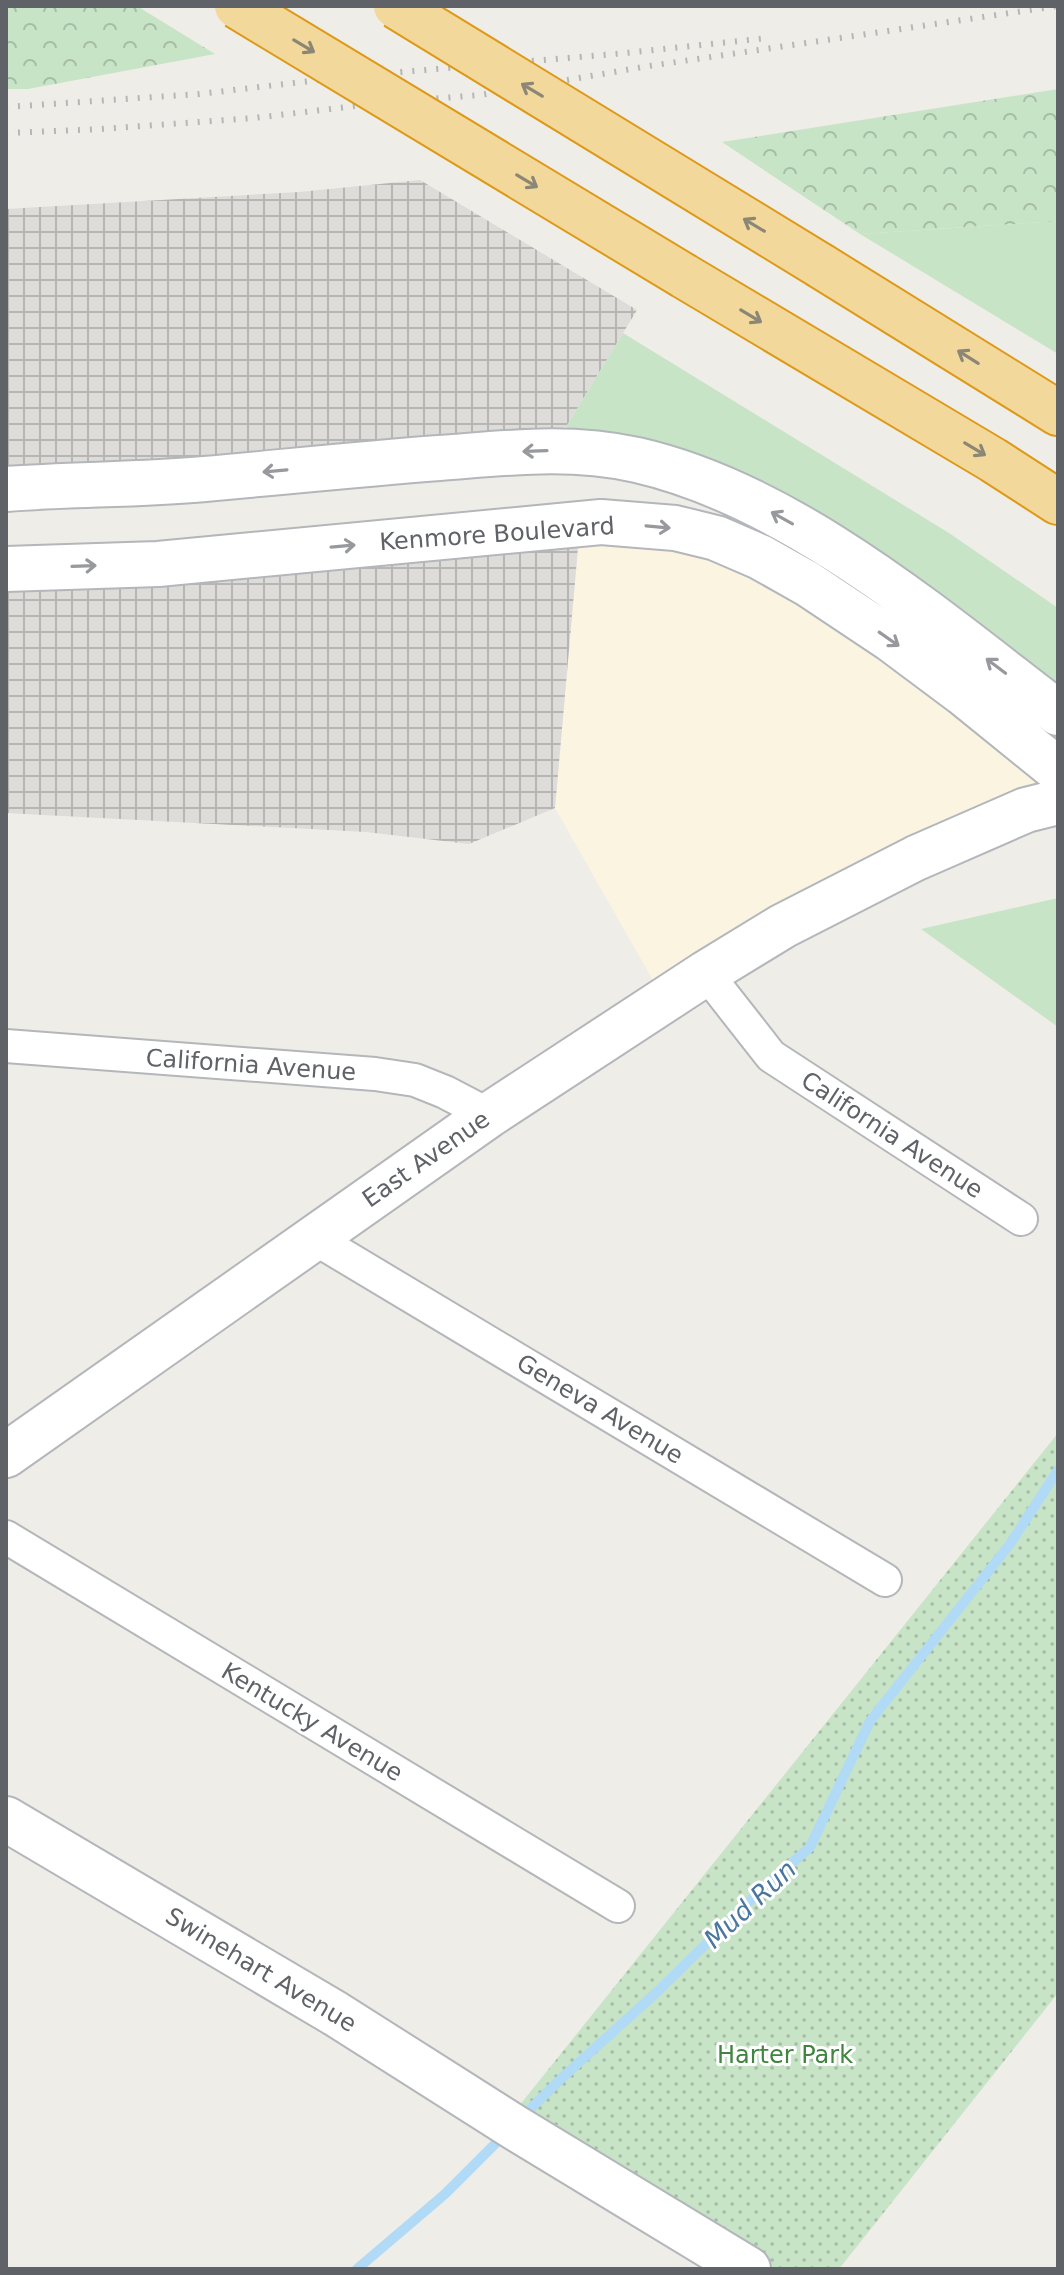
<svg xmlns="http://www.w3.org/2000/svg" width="1064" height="2275" viewBox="0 0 1064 2275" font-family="'DejaVu Sans',sans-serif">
<defs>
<pattern id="industrial-grid" width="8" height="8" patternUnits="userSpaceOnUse" patternTransform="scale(2)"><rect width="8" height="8" fill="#dedcd9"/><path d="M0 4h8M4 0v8" fill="none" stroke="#b7b6b4"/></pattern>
<pattern id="forest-crowns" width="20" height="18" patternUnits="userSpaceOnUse" patternTransform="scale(2)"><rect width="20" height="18" fill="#c8e4c7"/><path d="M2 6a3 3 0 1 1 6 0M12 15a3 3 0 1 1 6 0" fill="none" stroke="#a6bca5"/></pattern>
<pattern id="park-dots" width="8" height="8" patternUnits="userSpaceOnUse" patternTransform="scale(2)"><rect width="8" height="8" fill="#c8e4c7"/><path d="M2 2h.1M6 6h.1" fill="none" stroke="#a6bca5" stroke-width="1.8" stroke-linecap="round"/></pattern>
</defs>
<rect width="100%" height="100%" fill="#efede7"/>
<!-- commercial -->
<path fill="#fbf4e1" d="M 579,537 L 714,546 L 813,598 L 1058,780 L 659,991 L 555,808 Z"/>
<!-- industrial -->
<path fill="url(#industrial-grid)" d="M 420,180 L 637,310 L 566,427 L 327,454 L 6,470 L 6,209 L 299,192 Z
M 580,525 L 555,808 L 469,844 L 366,832 L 6,813 L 6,569 Z"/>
<!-- green -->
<path fill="#c8e4c7" d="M 1058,221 L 1058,354 L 860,234 Z
M 623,333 L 949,533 L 1058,608 L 1058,699 L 739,485 L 566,427 Z
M 1058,898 L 1058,1027 L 921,929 Z"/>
<!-- forest -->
<path fill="url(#forest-crowns)" d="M 6,6 L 137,6 L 215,54 L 28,89 L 6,89 Z
M 1058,89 L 1058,221 L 860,234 L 722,142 Z"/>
<!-- park -->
<path fill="url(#park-dots)" d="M 1058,1433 L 1058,1993 L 839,2269 L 769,2269 L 515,2111 Z"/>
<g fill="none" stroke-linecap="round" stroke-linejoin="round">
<!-- stream -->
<path stroke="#b0daf6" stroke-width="10" d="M 520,2119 L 564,2076 L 657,1992 L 756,1895 L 810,1847 L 870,1721 L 1010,1544 L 1058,1470
M 357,2269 L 445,2194 L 506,2133"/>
<defs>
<path id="street" d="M 706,973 L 771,1056 L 1021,1219
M 6,1046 L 375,1074 L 415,1080 L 445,1092 L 489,1115
M 314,1238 L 885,1580
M 6,1537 L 618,1906"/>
<path id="secondary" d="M 6,489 C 72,484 139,485 205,479 C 283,472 361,464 439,458 C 508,453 568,445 637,460 C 791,495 935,619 1058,713
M 6,569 L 158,564 L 601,522 L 675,528 L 716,538 L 760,557 L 808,584 L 892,640 L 963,693 L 1058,770
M 6,1455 L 489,1115 L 706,973 L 783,926 L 916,858 L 1026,810 L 1058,802
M 6,1819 L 336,2014 L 514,2127 L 748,2269"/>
<path id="highway" d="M 821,266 L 1058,413
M 684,276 L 993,460 L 1058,502"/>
</defs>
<!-- street casing -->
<use href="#street" stroke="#b4b7ba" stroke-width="36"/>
<!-- secondary casing -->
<use href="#secondary" stroke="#b3b6ba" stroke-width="48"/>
<!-- highway casing -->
<use href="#highway" stroke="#de9919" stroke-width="48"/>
<!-- street -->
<use href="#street" stroke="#fff" stroke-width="32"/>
<!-- secondary -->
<use href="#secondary" stroke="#fff" stroke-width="44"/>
<!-- highway -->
<use href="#highway" stroke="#f2d99b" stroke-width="44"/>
<!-- rail -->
<path stroke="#b5b6b6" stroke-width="6" stroke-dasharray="2 10" stroke-linecap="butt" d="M 6,107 L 199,94 L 354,76 L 626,53 L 767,38
M 6,133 L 101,129 L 254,118 L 381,103 L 480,95 L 649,66 L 1058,6"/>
<defs>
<path id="highway-bridge" d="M 237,6 L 684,276
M 396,6 L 821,266"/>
</defs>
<!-- highway-bridge casing -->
<use href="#highway-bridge" stroke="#de9919" stroke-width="48" stroke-linecap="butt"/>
<!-- highway-bridge -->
<use href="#highway-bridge" stroke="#f2d99b" stroke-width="44"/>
</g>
<!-- one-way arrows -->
<defs><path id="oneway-shaft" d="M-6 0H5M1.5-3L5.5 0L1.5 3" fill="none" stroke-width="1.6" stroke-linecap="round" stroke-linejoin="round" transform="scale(2)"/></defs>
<g stroke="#8b8676">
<use href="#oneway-shaft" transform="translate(304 46) rotate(31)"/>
<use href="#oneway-shaft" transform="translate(532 90) rotate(-149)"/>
<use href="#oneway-shaft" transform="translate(527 181) rotate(31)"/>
<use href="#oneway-shaft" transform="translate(754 225) rotate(-149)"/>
<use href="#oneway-shaft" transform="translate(751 316) rotate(31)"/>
<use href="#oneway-shaft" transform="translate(968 357) rotate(-148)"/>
<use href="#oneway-shaft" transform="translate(975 449) rotate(31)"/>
</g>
<g stroke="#97999c">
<use href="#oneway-shaft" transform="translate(535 451) rotate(178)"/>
<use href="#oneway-shaft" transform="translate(275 471) rotate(175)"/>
<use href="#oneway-shaft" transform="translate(782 518) rotate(-151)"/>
<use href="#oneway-shaft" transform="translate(658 527) rotate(5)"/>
<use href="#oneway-shaft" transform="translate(343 546) rotate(-5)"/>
<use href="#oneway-shaft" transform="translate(84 566) rotate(-2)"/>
<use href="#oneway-shaft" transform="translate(889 639) rotate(35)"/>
<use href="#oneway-shaft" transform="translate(996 666) rotate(-143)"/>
</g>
<g text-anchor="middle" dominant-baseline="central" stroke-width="6" stroke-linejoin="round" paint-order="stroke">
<!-- street labels -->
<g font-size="24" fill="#5f6266" stroke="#fff">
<text transform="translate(497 534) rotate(-4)">Kenmore Boulevard</text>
<text transform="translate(251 1065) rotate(4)">California Avenue</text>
<text transform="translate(892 1135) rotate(33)">California Avenue</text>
<text transform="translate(426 1159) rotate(-35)">East Avenue</text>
<text transform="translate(600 1409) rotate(31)">Geneva Avenue</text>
<text transform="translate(312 1722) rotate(31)">Kentucky Avenue</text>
<text transform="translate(261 1970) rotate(31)">Swinehart Avenue</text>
</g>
<!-- park labels -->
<g font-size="24" fill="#408440" stroke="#fff">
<text x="785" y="2055">Harter Park</text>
</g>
<!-- water labels -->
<g font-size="26" font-style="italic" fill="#4a769f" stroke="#fff">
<text transform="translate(750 1904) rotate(-43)">Mud Run</text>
</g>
</g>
<!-- border -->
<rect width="1064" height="2275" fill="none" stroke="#5f6266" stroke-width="16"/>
</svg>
